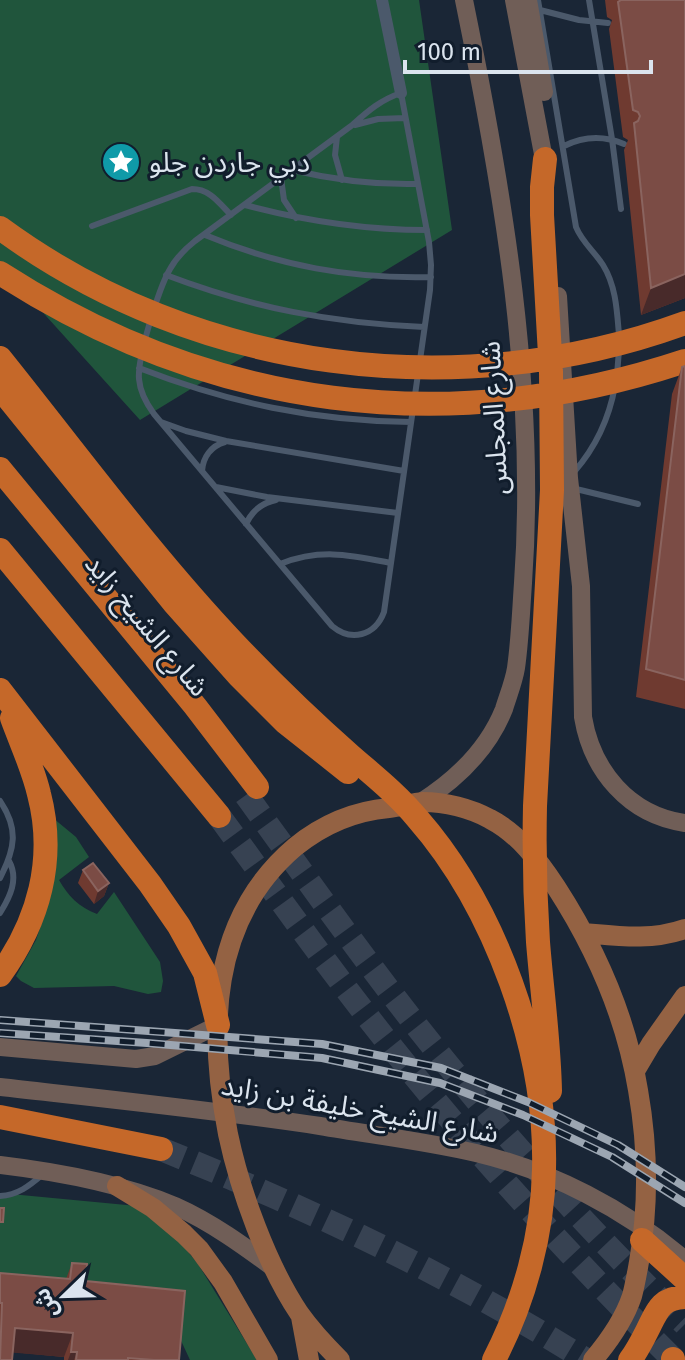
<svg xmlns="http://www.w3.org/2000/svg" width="685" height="1360" viewBox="0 0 685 1360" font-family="'Fira Sans','Noto Sans Arabic',sans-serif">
<rect width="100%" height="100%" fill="#1a2636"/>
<!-- green -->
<path fill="#20553c" d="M 0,0 L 419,0 L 452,230 L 140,420 L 0,265 Z
M 53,818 L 76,837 L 89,857 L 59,880 C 68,896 79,907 97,914 L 114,892 L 160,962 L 163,981 L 161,992 L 148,994 L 114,986 L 34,988 L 21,981 L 16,976 L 36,940 L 49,901 Z
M 0,1193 L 137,1206 L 166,1225 L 198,1264 L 257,1360 L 190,1360 L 158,1291 L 0,1290 Z"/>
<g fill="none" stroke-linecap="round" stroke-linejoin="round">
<!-- highway-tunnel -->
<path stroke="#374252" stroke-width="24" stroke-dasharray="24 12" stroke-linecap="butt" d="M 246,795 C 309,882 371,970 439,1054 C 515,1149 598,1239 685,1324
M 219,816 C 268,883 316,950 367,1016 C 461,1137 564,1251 673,1359
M 161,1149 C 308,1208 452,1276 586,1360"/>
<!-- lane -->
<path stroke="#4b596b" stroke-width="6" d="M 538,0 L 576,227 C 582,242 594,251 603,265 C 616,286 617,311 619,335
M 589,0 L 612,139 L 621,209
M 540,10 L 579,20 L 608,23
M 401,93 L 429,242 L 431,265 L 430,290 L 384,612 C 375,636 351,642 332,626 L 154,414 C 146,403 140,392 139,379 C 137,358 159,288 170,269 C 176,258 185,249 195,241 L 351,126 C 367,112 380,100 401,93 Z
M 355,125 L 378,119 L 405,118
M 337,137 L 335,155 L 342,180
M 564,146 C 584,136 603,135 624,144
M 292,170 C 334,180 375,185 418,184
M 281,178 L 284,200 L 296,218
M 245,205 C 305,221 365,230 427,230
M 92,226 L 192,189 C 210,189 219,203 231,215
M 205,235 C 280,266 350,279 431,277
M 166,275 C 253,308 331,323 424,327
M 139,368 C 229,403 314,421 411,422
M 617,375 L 619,350
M 161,422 L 186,431 L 226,441 L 404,471
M 202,471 C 203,457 211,446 225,442
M 574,472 C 596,447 609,419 615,386
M 216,487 L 267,497 L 398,513
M 572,488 L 638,504
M 246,524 C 252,511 261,503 276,500
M 280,564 C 321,548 350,555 391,563
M 0,801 C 19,829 15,849 0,878
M 0,913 C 10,897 19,879 9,861
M 0,1196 C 18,1195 29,1186 42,1175"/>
<!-- street -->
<path stroke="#4b596b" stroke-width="12" d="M 382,0 L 401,93"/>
<!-- secondary -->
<path stroke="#705e57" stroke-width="18" d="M 514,0 L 546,170
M 528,0 L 544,92
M 558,296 L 569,478 L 581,586 L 583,717 C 592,771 629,815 685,823
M 421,802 C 457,779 488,749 504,709 C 508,696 514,681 516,668 C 520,640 521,611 523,583 C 537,388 503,191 464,0
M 0,1047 L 136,1059 L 155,1056 L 218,1025
M 0,1087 C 107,1099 214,1110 320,1126 C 372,1135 425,1141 476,1153 C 552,1171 625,1209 685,1260
M 0,1165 C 59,1172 120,1183 175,1206 C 211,1222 244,1246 275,1269"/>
<!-- primary -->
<path stroke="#946243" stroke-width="20" d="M 584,933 C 618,936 651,941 685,929
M 635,1071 L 651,1044 L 685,996
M 117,1186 L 153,1208 L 184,1234 L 199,1249 L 223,1282 L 268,1360
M 301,1317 L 309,1360
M 340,1360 C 325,1345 311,1330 299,1313 C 267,1265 240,1191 228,1134 C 208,1031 209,920 295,847 C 322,825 355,811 389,808 C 400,807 412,803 423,802 C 445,802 470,808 490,819 C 519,834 538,860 556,887 C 596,949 626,1017 638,1090 C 648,1147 649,1205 639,1262 C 637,1273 635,1285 632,1296 C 624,1320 609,1341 593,1360"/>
<!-- highway -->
<path stroke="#c56829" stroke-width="24" d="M 545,159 L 542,187 L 542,215 L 551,372 L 552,490 L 535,806 C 534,851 535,897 538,942 C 542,992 549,1041 550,1091
M 0,228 C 196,372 458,406 685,323
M 0,273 C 211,409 447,440 685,361
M 0,358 C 77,454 150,554 234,643 C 271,682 310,720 351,756 C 374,776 397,794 417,818 C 495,907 547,1050 544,1169 C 543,1234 524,1302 494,1360
M 0,388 L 174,603 L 239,676 L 285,722 L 348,772
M 0,469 L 195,706 L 257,787
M 0,550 L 219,816
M 0,690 L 150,884 L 179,926 L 205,973 L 218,1025
M 0,975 C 39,921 56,859 39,794 C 33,768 21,743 12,718
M 0,1117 L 161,1149
M 642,1240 L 685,1279
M 673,1359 L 673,1360
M 630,1360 C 637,1351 642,1341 647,1331 C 657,1311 660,1298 685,1297"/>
<defs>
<path id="rail" d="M 0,1020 L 322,1044 L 441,1068 L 528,1102 L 618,1145 L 685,1187
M 0,1033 L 147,1043 L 322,1058 L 440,1083 L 523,1115 L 612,1157 L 685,1203"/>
</defs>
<!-- rail casing -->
<use href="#rail" stroke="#9ca6b2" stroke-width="8"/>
<!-- rail -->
<use href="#rail" stroke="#111d2c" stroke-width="5" stroke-dasharray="15" stroke-linecap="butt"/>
</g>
<!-- wall -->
<path fill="#6f3a30" d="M 605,0 L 685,0 L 685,298 L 641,315 L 624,150 L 628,140 L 623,137 L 609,29 L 612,20 L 607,17 Z
M 685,366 L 685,709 L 636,697 L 672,394 L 682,367 Z
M 83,870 L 109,883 L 104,896 L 94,904 L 78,883 Z
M 72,1263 L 86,1281 L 179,1360 L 64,1360 L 64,1357 L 12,1352 L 0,1360 L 0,1273 L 66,1279 Z"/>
<!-- shaded-wall -->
<path fill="#482a2a" d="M 685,274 L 685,298 L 641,315 L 651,288 Z
M 109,883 L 104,896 L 94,904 L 98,891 Z
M 15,1328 L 73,1333 L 64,1357 L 6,1352 Z
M 71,1352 L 77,1352 L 74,1360 L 68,1360 Z"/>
<!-- building -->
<path fill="#7b4c45" stroke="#8a645f" stroke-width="2" d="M 621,0 L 685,0 L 685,274 L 651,288 L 634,123 L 638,121 L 640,116 L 638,112 L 633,110 L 618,2 Z
M 685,366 L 685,680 L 646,669 L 682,367 Z
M 93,863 L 109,883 L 98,891 L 83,870 Z
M 0,1208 L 4,1208 L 3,1222 L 0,1222 Z
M 72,1263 L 87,1264 L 86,1281 L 185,1291 L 179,1360 L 154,1360 L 128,1358 L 128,1360 L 76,1360 L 77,1352 L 71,1352 L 73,1333 L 15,1328 L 12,1360 L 0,1360 L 2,1303 L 0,1303 L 0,1273 L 70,1279 Z"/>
<!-- icons -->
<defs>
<symbol id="sight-disc" viewBox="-11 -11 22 22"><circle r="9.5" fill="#0f9aa8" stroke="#111d2c"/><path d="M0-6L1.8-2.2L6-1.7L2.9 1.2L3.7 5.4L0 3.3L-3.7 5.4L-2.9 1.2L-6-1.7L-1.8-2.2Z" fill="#fff"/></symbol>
</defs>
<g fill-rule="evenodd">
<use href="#sight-disc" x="99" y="140" width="44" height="44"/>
</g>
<g text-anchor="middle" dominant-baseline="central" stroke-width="6" stroke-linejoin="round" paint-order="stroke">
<!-- poi labels -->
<g font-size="28" fill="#dbe4ee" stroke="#111d2c" text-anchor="start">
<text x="149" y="162">دبي جاردن جلو</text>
</g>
<!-- street labels -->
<g font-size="28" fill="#dbe4ee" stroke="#111d2c">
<text transform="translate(494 418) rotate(-93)">شارع المجلس</text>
<text transform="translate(147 625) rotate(50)">شارع الشيخ زايد</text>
<text transform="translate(360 1109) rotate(10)">شارع الشيخ خليفة بن زايد</text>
</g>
</g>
<!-- north arrow -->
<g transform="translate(64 1296) rotate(247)" stroke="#111d2c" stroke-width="6" paint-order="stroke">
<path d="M0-6L14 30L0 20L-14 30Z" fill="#dbe4ee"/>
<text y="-12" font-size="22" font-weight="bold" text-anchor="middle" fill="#dbe4ee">ش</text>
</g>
<!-- scale -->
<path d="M405 60v12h246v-12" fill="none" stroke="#dbe4ee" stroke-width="4"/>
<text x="417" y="60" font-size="24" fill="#dbe4ee" stroke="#111d2c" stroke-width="6" paint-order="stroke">100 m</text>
</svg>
